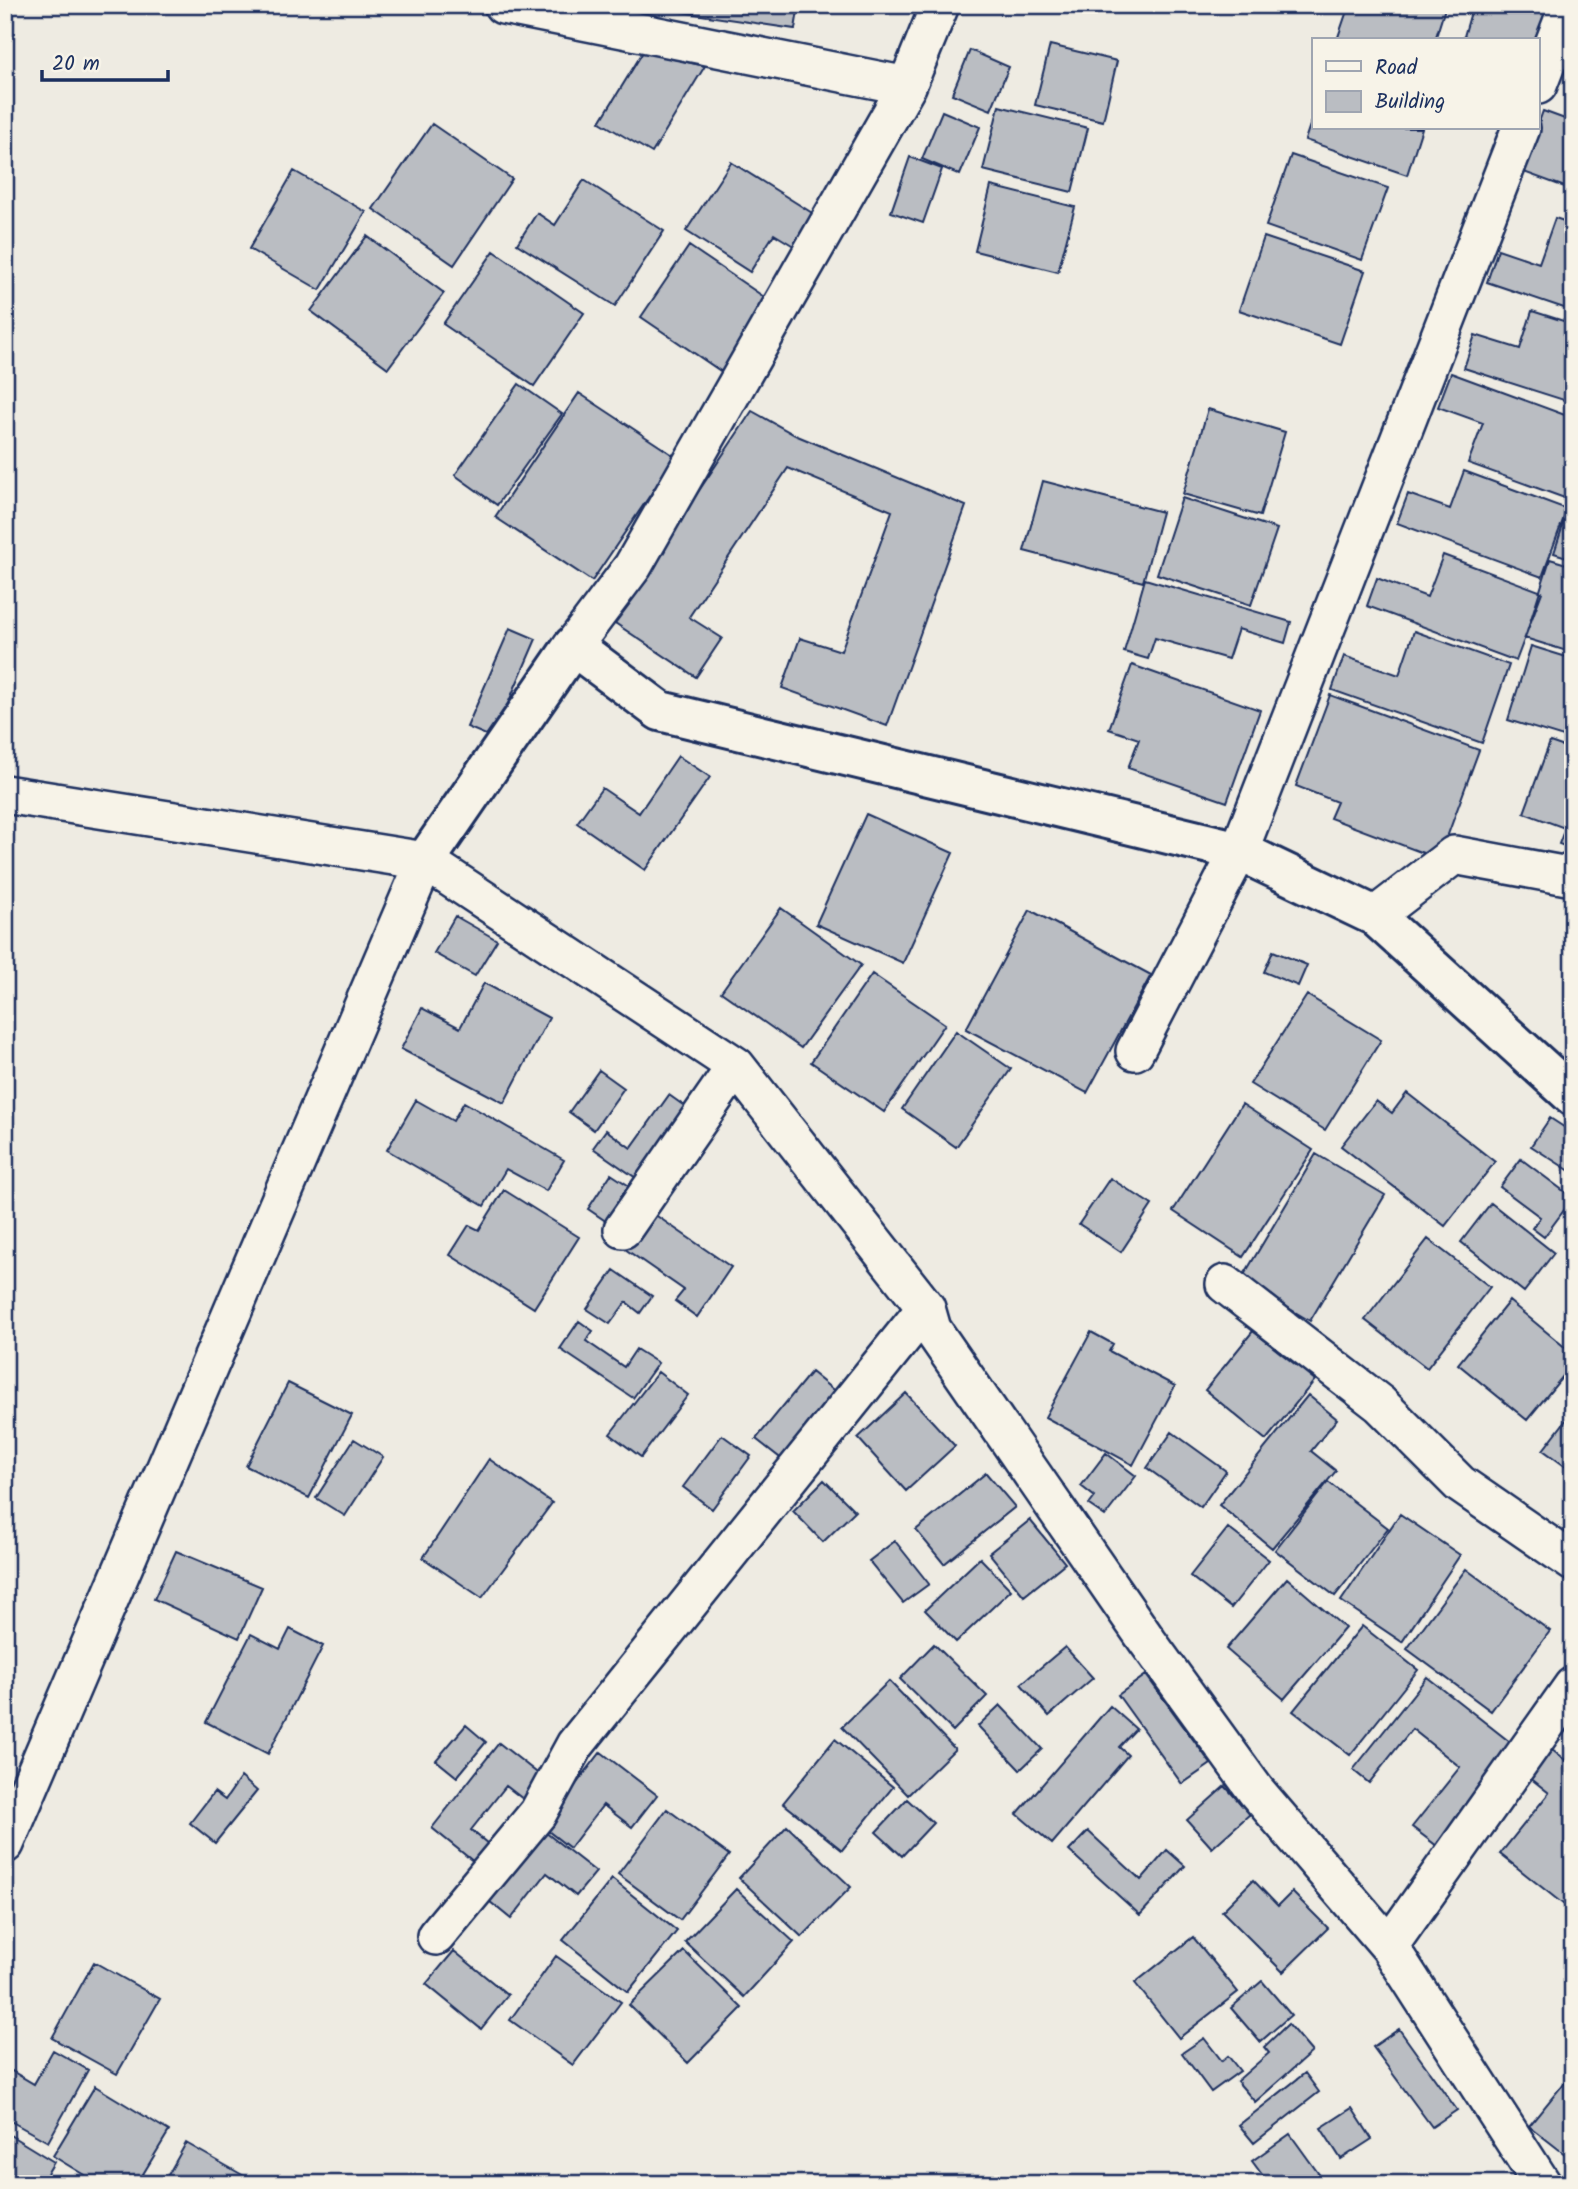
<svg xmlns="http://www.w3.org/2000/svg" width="1578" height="2189" viewBox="0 0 1578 2189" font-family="Kalam,sans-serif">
<rect width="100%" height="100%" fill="#eeebe2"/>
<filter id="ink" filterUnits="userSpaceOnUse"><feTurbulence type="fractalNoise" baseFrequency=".0143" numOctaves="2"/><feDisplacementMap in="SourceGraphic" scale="14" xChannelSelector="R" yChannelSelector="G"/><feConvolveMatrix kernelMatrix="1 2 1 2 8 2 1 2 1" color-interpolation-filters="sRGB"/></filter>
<g filter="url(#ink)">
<!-- building -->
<path fill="#babdc2" stroke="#1b2f5e" stroke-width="2" d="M 668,5 L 799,5 L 795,29 L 667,10 Z
M 1349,5 L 1446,5 L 1435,40 L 1337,40 Z
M 1473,5 L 1552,5 L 1538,40 L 1463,40 Z
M 1050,45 L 1117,61 L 1103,121 L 1035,105 Z
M 970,50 L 1009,67 L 991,110 L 952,94 Z
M 643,52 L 705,66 L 652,153 L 600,122 Z
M 999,106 L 1088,128 L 1072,192 L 983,170 Z
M 942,111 L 980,127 L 960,175 L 922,159 Z
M 1543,111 L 1573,122 L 1573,190 L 1521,171 Z
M 1314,113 L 1314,128 L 1422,128 L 1407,175 L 1305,140 Z
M 432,124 L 512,179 L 454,265 L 373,209 Z
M 1291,155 L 1388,188 L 1362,260 L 1266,226 Z
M 910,157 L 942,169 L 923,223 L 891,212 Z
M 731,162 L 817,216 L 797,248 L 774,234 L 750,272 L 686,231 Z
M 294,171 L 366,212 L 320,290 L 249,249 Z
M 584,180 L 664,231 L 615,306 L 517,244 L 537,213 L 555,225 Z
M 991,186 L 1075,207 L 1058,272 L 975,251 Z
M 1555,218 L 1573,224 L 1573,311 L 1487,282 L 1498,249 L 1539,263 Z
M 367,236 L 444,293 L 388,368 L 311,311 Z
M 1264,237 L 1365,271 L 1340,344 L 1239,310 Z
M 689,246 L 770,301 L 722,372 L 641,317 Z
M 494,251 L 584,313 L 534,386 L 443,324 Z
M 1532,311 L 1573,324 L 1573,403 L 1464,368 L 1475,335 L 1520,349 Z
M 1451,373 L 1573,418 L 1573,493 L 1570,500 L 1468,463 L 1483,423 L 1438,407 Z
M 519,384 L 562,414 L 497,505 L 455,475 Z
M 579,393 L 676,457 L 592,581 L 495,517 Z
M 1208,409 L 1285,432 L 1260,516 L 1183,494 Z
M 752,411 L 795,435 L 966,506 L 887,726 L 782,688 L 800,638 L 841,651 L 892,511 L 788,468 L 689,617 L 722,638 L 696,677 L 612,621 Z
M 1464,471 L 1567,509 L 1542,577 L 1397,523 L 1408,494 L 1450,509 Z
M 1043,481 L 1162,512 L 1143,582 L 1024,551 Z
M 1573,495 L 1573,559 L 1554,553 Z
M 1182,498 L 1277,529 L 1251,605 L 1157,574 Z
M 1443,555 L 1542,592 L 1516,661 L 1367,606 L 1377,578 L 1427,597 Z
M 1550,559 L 1573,566 L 1573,653 L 1525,638 Z
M 1145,579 L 1291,622 L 1285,643 L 1238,629 L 1228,659 L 1155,638 L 1148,659 L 1124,652 Z
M 510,628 L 536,639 L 493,738 L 467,727 Z
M 1414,631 L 1509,665 L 1482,743 L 1332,690 L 1344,656 L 1399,675 Z
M 1531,646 L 1573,659 L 1573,740 L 1508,720 Z
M 1132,665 L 1260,710 L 1227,802 L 1128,768 L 1139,739 L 1109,729 Z
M 1330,695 L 1479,750 L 1439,859 L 1330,818 L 1337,802 L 1296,786 Z
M 1550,742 L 1573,750 L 1573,849 L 1559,844 L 1565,828 L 1524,813 Z
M 678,756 L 710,777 L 645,870 L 577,823 L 602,788 L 639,813 Z
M 866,814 L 953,853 L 903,963 L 816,924 Z
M 781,908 L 861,965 L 801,1048 L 721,992 Z
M 1030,910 L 1151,975 L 1087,1093 L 966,1029 Z
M 455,916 L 497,940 L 475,976 L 434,953 Z
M 1273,951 L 1307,965 L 1298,986 L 1264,972 Z
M 872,974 L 945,1024 L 884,1112 L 811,1062 Z
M 484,983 L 549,1018 L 504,1103 L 401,1049 L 422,1008 L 460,1028 Z
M 1307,995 L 1381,1040 L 1325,1130 L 1250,1084 Z
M 956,1031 L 1011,1069 L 956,1147 L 902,1109 Z
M 599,1070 L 624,1088 L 594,1130 L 569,1112 Z
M 1407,1093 L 1495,1162 L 1445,1226 L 1341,1146 L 1376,1101 L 1392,1113 Z
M 669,1095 L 690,1110 L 639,1180 L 593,1148 L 606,1130 L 631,1148 Z
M 416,1100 L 453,1121 L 464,1102 L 564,1160 L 546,1191 L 506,1169 L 484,1206 L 387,1150 Z
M 1242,1104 L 1313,1150 L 1243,1257 L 1173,1211 Z
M 1550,1118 L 1573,1133 L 1573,1173 L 1531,1146 Z
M 1316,1154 L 1385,1195 L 1310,1321 L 1241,1280 Z
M 1521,1159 L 1573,1198 L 1544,1237 L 1532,1228 L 1540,1217 L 1500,1187 Z
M 611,1174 L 637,1191 L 613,1226 L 588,1209 Z
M 1110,1178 L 1152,1205 L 1121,1252 L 1079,1224 Z
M 504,1190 L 579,1237 L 534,1308 L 450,1255 L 469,1225 L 479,1230 Z
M 1491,1203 L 1554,1253 L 1524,1292 L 1461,1242 Z
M 651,1212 L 731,1267 L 697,1317 L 675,1301 L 684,1290 L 625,1249 Z
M 1428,1239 L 1490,1287 L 1427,1368 L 1365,1320 Z
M 614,1270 L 652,1296 L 640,1313 L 626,1302 L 610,1324 L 587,1309 Z
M 1509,1301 L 1573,1354 L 1573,1364 L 1527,1420 L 1458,1364 Z
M 579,1321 L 593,1331 L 586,1341 L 624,1367 L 636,1349 L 658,1363 L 633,1398 L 560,1349 Z
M 1253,1331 L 1315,1380 L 1266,1440 L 1205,1390 Z
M 1091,1332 L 1113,1344 L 1109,1351 L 1175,1386 L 1133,1465 L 1045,1417 Z
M 658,1372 L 688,1395 L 641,1457 L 610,1434 Z
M 811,1372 L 843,1398 L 788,1464 L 756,1439 Z
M 288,1383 L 352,1415 L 309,1498 L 246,1466 Z
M 906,1393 L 955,1446 L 906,1491 L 858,1438 Z
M 1308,1395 L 1337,1419 L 1311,1451 L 1336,1471 L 1272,1548 L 1219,1505 Z
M 1573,1411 L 1573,1472 L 1543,1450 Z
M 1172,1432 L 1226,1471 L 1201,1507 L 1147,1468 Z
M 722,1435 L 751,1456 L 712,1509 L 683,1487 Z
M 354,1439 L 383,1457 L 345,1516 L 316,1498 Z
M 1106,1453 L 1136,1476 L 1105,1516 L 1089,1505 L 1095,1497 L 1081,1486 Z
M 489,1459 L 552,1503 L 482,1598 L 423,1558 Z
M 986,1473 L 1015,1507 L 944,1564 L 916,1530 Z
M 824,1480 L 855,1511 L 823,1542 L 793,1511 Z
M 1328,1482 L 1388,1528 L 1335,1596 L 1275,1550 Z
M 1400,1514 L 1460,1555 L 1402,1642 L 1341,1601 Z
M 1030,1520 L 1065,1563 L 1024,1596 L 989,1553 Z
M 1228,1528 L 1269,1560 L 1231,1608 L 1190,1576 Z
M 895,1541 L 929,1584 L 903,1603 L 869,1561 Z
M 176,1551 L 262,1587 L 239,1638 L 154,1599 Z
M 980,1558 L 1011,1590 L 956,1642 L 925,1610 Z
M 1466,1569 L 1550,1631 L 1491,1711 L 1407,1649 Z
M 1287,1578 L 1345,1628 L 1284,1699 L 1226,1649 Z
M 1362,1626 L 1418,1670 L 1350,1755 L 1293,1711 Z
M 290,1629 L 323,1646 L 268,1754 L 206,1722 L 251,1634 L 280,1649 Z
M 934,1644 L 987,1696 L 953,1731 L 900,1679 Z
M 1065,1647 L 1093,1678 L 1049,1716 L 1021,1684 Z
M 1146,1675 L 1211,1764 L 1182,1784 L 1118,1695 Z
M 1427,1677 L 1515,1746 L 1437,1846 L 1412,1827 L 1460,1767 L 1412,1729 L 1369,1783 L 1353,1770 Z
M 889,1681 L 955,1749 L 908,1795 L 842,1727 Z
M 1000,1705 L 1042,1749 L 1020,1770 L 978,1726 Z
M 1110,1706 L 1136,1729 L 1119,1747 L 1128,1755 L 1052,1844 L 1017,1814 Z
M 466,1725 L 486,1742 L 457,1777 L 436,1760 Z
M 835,1739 L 893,1787 L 842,1850 L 783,1803 Z
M 499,1743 L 541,1776 L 523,1799 L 506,1786 L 471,1830 L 488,1844 L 474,1862 L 432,1828 Z
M 1552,1750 L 1573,1766 L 1573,1912 L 1500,1854 L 1549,1793 L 1529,1777 Z
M 601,1752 L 657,1795 L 632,1827 L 603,1805 L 570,1848 L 543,1827 Z
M 241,1777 L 257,1791 L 215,1843 L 190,1823 L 214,1792 L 225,1800 Z
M 1225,1786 L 1250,1814 L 1212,1848 L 1187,1820 Z
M 907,1799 L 933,1823 L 902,1856 L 876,1832 Z
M 667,1809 L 729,1855 L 680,1920 L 618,1874 Z
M 787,1826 L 851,1887 L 802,1937 L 739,1878 Z
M 1088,1831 L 1141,1880 L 1167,1850 L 1185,1866 L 1140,1915 L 1069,1851 Z
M 545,1832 L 596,1872 L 576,1896 L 547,1873 L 511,1919 L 489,1901 Z
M 612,1879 L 677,1931 L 628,1992 L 563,1940 Z
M 1253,1880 L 1278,1906 L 1292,1892 L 1328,1928 L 1283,1972 L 1222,1911 Z
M 736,1889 L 794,1942 L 744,1997 L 685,1942 Z
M 1193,1937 L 1238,1992 L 1179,2038 L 1135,1983 Z
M 454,1951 L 508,1995 L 481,2029 L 426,1984 Z
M 684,1951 L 742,2008 L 688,2063 L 629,2005 Z
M 556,1956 L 621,2002 L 573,2065 L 510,2020 Z
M 94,1962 L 160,1999 L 117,2074 L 52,2038 Z
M 1262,1981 L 1291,2015 L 1260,2042 L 1231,2008 Z
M 1288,2024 L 1312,2052 L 1255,2102 L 1237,2081 L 1269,2053 L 1264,2047 Z
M 1399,2029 L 1457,2110 L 1432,2127 L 1373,2047 Z
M 1204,2038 L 1222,2061 L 1228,2056 L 1240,2071 L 1211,2092 L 1182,2053 Z
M 53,2050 L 88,2070 L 48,2142 L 5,2118 L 5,2067 L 34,2084 Z
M 1573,2072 L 1573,2147 L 1566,2155 L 1529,2126 Z
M 1305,2073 L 1319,2092 L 1254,2143 L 1239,2125 Z
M 95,2086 L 169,2131 L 137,2184 L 99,2184 L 53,2156 Z
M 1352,2108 L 1372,2139 L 1341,2159 L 1321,2128 Z
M 5,2132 L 54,2162 L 41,2184 L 5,2184 Z
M 1290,2134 L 1326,2184 L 1269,2184 L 1252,2161 Z
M 186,2143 L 246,2177 L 258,2184 L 163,2184 Z"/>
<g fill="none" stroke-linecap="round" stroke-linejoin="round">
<defs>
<path id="minor" d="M 503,5 L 907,86
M 1538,85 L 1569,5
M 573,646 L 633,566 L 907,86 L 940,5
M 5,794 L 425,861 L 736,1066 L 926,1308 L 932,1329 L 1148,1642 L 1256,1791 L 1389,1946 L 1542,2184
M 1375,916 L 1454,855 L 1573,877
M 1135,1051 L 1239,851 L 1521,128
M 623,1229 L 736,1066
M 1225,1284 L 1380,1404 L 1460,1484 L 1573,1562
M 5,1844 L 425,861
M 436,1936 L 538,1813 L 575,1745 L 926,1308
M 1389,1946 L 1573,1686"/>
<path id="tertiary" d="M 425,861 L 573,646 L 660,711 L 1239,851 L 1375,916 L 1573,1096"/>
</defs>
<!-- minor casing -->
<use href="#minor" stroke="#1b2f5e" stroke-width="42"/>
<!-- tertiary casing -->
<use href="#tertiary" stroke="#1b2f5e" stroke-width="44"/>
<!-- minor -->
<use href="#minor" stroke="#f7f3e8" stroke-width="37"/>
<!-- tertiary -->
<use href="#tertiary" stroke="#f7f3e8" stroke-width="38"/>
</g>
</g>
<!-- margin -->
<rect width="1578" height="2189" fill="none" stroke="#f7f3e8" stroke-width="28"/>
<rect x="14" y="14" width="1550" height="2161" fill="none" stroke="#1b2f5e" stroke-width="2.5" filter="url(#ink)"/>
<!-- legend -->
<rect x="1312" y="38" width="228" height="91" fill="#f7f3e8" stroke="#9fa5b1" stroke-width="2"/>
<rect x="1326" y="61" width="35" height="10" fill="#f7f3e8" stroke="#9fa5b1" stroke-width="2"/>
<text x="1375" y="74" font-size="21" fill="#1b2f5e">Road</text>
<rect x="1326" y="91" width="35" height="21" fill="#babdc2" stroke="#9fa5b1" stroke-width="2"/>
<text x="1375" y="108" font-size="21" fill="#1b2f5e">Building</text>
<!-- scale -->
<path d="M42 70v10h126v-10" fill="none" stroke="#1b2f5e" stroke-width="3.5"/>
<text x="52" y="70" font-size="21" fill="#1b2f5e" stroke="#f7f3e8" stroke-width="5" paint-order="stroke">20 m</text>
</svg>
